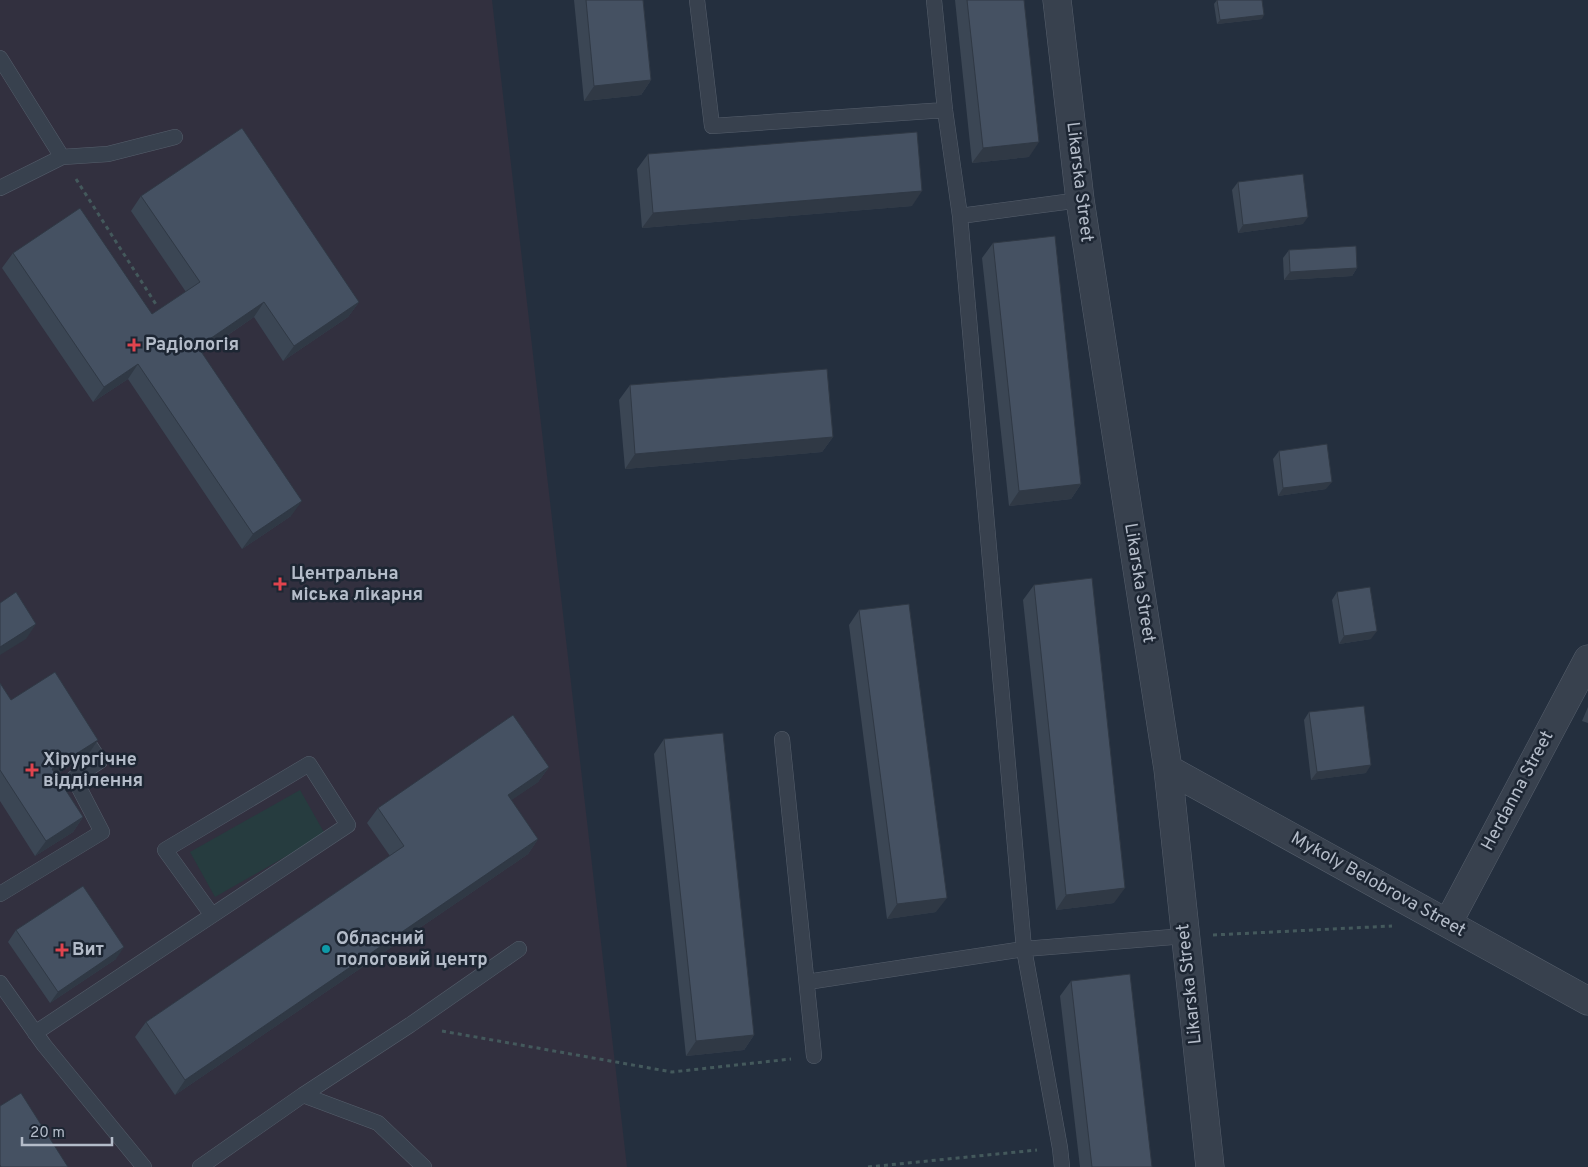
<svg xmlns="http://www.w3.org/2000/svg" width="1588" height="1167" viewBox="0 0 1588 1167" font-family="Overpass,sans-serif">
<rect width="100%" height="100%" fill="#242f3e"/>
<!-- medical -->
<path fill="#32303f" d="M 0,0 L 492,0 L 627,1167 L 0,1167 Z"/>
<!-- green -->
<path fill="#263c3f" d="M 300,790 L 325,834 L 215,897 L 190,852 Z"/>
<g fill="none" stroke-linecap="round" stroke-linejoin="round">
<defs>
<path id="service" d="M 697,0 L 712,126 L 945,110
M 934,0 L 945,110 L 960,216 L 1080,200
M 0,58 L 62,157
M 0,188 L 62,157 L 108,154 L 175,137
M 960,216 L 1024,949 L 1060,1148 L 1062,1167
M 782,739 L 814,1056
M 0,894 L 102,832 L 74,778 L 100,761 L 81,732
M 807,982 L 1024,949 L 1185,936
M 0,983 L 44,1045 L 144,1167
M 35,1033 L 348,825 L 309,764 L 165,850 L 212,915
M 303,1095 L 410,1025 L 519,949
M 200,1167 L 303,1095 L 378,1123 L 424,1167"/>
<path id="minor" d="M 1057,0 L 1080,200 L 1168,769 L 1210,1167
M 1168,769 L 1588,1001
M 1448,923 L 1588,659"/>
</defs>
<!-- service casing -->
<use href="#service" stroke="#565f6c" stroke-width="16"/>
<!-- minor casing -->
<use href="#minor" stroke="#565f6c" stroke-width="29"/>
<!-- path -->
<path stroke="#44595c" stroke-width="3" stroke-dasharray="4 4" stroke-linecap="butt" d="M 76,179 L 157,306
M 1213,935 L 1392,926
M 442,1031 L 672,1072 L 791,1059
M 868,1167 L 1037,1150"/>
<!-- service -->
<use href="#service" stroke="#38414e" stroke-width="15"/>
<!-- minor -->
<use href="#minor" stroke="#38414e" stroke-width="28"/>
</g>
<!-- wall -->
<path fill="#3b4654" d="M 574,0 L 643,0 L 651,80 L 641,95 L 584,101 Z
M 955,0 L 1024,0 L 1029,157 L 972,163 Z
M 1217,0 L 1262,19 L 1217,24 L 1214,4 Z
M 648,154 L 912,206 L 642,228 L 637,169 Z
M 1238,182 L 1303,224 L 1238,233 L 1232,190 Z
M 141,196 L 359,302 L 348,317 L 283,361 L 254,317 L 202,353 L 291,516 L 242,549 L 128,379 L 93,402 L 2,268 L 13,253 L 152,314 L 186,292 L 131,211 Z
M 993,243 L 1081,484 L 1071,499 L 1009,506 L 982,258 Z
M 1289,250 L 1357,268 L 1352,276 L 1284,280 L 1283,258 Z
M 630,385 L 833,437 L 822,452 L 625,469 L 619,400 Z
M 1279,451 L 1326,489 L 1278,496 L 1273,459 Z
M 1034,585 L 1114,903 L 1056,910 L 1023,600 Z
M 1337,592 L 1371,639 L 1339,644 L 1332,600 Z
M 859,610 L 936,912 L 887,919 L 849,625 Z
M 0,683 L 11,700 L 98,740 L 88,755 L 56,775 L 83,817 L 73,832 L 35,856 L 0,801 Z
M 1588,707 L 1588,723 L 1582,721 Z
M 1309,712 L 1366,773 L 1311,780 L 1304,720 Z
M 664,739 L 754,1035 L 744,1050 L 686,1056 L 654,754 Z
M 549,767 L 538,782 L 511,800 L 538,839 L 528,854 L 175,1095 L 135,1037 L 146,1022 L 390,856 L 367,823 L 378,808 Z
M 16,930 L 116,959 L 50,1003 L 8,942 Z
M 1071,981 L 1152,1167 L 1080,1167 L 1060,996 Z"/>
<!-- shaded-wall -->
<path fill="#303945" d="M 1264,15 L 1262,19 L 1217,24 L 1220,20 Z
M 651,80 L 641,95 L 584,101 L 594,86 Z
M 1039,142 L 1029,157 L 972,163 L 983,148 Z
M 922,191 L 912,206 L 642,228 L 653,213 Z
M 1308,217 L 1303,224 L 1238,233 L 1243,225 Z
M 1357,268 L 1352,276 L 1284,280 L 1290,272 Z
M 264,302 L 254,317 L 188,362 L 198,347 Z
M 359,302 L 348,317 L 283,361 L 294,346 Z
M 138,364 L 128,379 L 93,402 L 104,387 Z
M 833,437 L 822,452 L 625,469 L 635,454 Z
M 1332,482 L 1326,489 L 1278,496 L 1283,488 Z
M 1081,484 L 1071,499 L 1009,506 L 1019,491 Z
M 302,501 L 291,516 L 242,549 L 253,534 Z
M 36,624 L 26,639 L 0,655 L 0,647 Z
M 1377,631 L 1371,639 L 1339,644 L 1344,636 Z
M 98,740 L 88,755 L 42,784 L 52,769 Z
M 1371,765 L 1366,773 L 1311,780 L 1317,772 Z
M 549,767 L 538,782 L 497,810 L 508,795 Z
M 83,817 L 73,832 L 35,856 L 46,841 Z
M 538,839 L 528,854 L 175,1095 L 185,1080 Z
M 1125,888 L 1114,903 L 1056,910 L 1066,895 Z
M 947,898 L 936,912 L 887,919 L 897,904 Z
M 124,947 L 116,959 L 50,1003 L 58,992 Z
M 754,1035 L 744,1050 L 686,1056 L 696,1041 Z"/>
<!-- building -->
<path fill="#455162" stroke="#303945" d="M 586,0 L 643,0 L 651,80 L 594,86 Z
M 967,0 L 1024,0 L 1039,142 L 983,148 Z
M 1217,0 L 1262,0 L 1264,15 L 1220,20 Z
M 242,128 L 359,302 L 294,346 L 264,302 L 198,347 L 302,501 L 253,534 L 138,364 L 104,387 L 13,253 L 80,208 L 152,314 L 200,282 L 141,196 Z
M 917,132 L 922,191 L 653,213 L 648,154 Z
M 1303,174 L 1308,217 L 1243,225 L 1238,182 Z
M 1055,236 L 1081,484 L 1019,491 L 993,243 Z
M 1356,246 L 1357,268 L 1290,272 L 1289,250 Z
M 827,369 L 833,437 L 635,454 L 630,385 Z
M 1327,444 L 1332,482 L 1283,488 L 1279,451 Z
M 1092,578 L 1125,888 L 1066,895 L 1034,585 Z
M 1370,587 L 1377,631 L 1344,636 L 1337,592 Z
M 16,592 L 36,624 L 0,647 L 0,603 Z
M 909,604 L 947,898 L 897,904 L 859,610 Z
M 55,672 L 98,740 L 52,769 L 83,817 L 46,841 L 0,770 L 0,683 L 11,700 Z
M 1364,706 L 1371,765 L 1317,772 L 1309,712 Z
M 513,715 L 549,767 L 508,795 L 538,839 L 185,1080 L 146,1022 L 404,846 L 378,808 Z
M 723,733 L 754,1035 L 696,1041 L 664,739 Z
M 83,886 L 124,947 L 58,992 L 16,930 Z
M 1130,974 L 1152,1167 L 1092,1167 L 1071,981 Z
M 21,1093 L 68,1167 L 1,1167 L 0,1165 L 0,1106 Z"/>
<!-- markers -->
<g fill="#e0444e" stroke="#1d2633" stroke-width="2">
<path d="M131.5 337.5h5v5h5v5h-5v5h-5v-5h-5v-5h5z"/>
<path d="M277.5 576.5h5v5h5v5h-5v5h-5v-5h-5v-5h5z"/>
<path d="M29.5 762.5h5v5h5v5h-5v5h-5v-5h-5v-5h5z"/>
<path d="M59.5 942.5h5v5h5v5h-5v5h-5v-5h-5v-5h5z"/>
</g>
<circle fill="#0f9aa8" stroke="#1d2633" stroke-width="2" cx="326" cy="949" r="5"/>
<g text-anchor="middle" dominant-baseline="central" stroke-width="5" stroke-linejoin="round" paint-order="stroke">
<!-- street labels -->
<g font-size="18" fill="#b4bcc9" stroke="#1d2633">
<text transform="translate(1079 182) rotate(83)">Likarska Street</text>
<text transform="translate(1139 583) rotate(81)">Likarska Street</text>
<text transform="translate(1518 791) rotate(-62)">Herdanna Street</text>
<text transform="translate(1378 885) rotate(29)">Mykoly Belobrova Street</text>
<text transform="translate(1190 984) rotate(-96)">Likarska Street</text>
</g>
<!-- poi labels -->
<g font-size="18" font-weight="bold" fill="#b4bcc9" stroke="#1d2633" text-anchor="start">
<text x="145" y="345">Радіологія</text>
<text x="291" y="574">Центральна<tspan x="291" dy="21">міська лікарня</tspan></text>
<text x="43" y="760">Хірургічне<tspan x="43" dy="21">відділення</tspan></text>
<text x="336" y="939">Обласний<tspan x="336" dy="21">пологовий центр</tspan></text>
<text x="72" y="950">Вит</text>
</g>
</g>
<!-- scale -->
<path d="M22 1137v8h90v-8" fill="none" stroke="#b4bcc9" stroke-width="2.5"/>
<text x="30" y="1137" font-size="15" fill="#b4bcc9" stroke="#1d2633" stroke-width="4" paint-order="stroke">20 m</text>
</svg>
